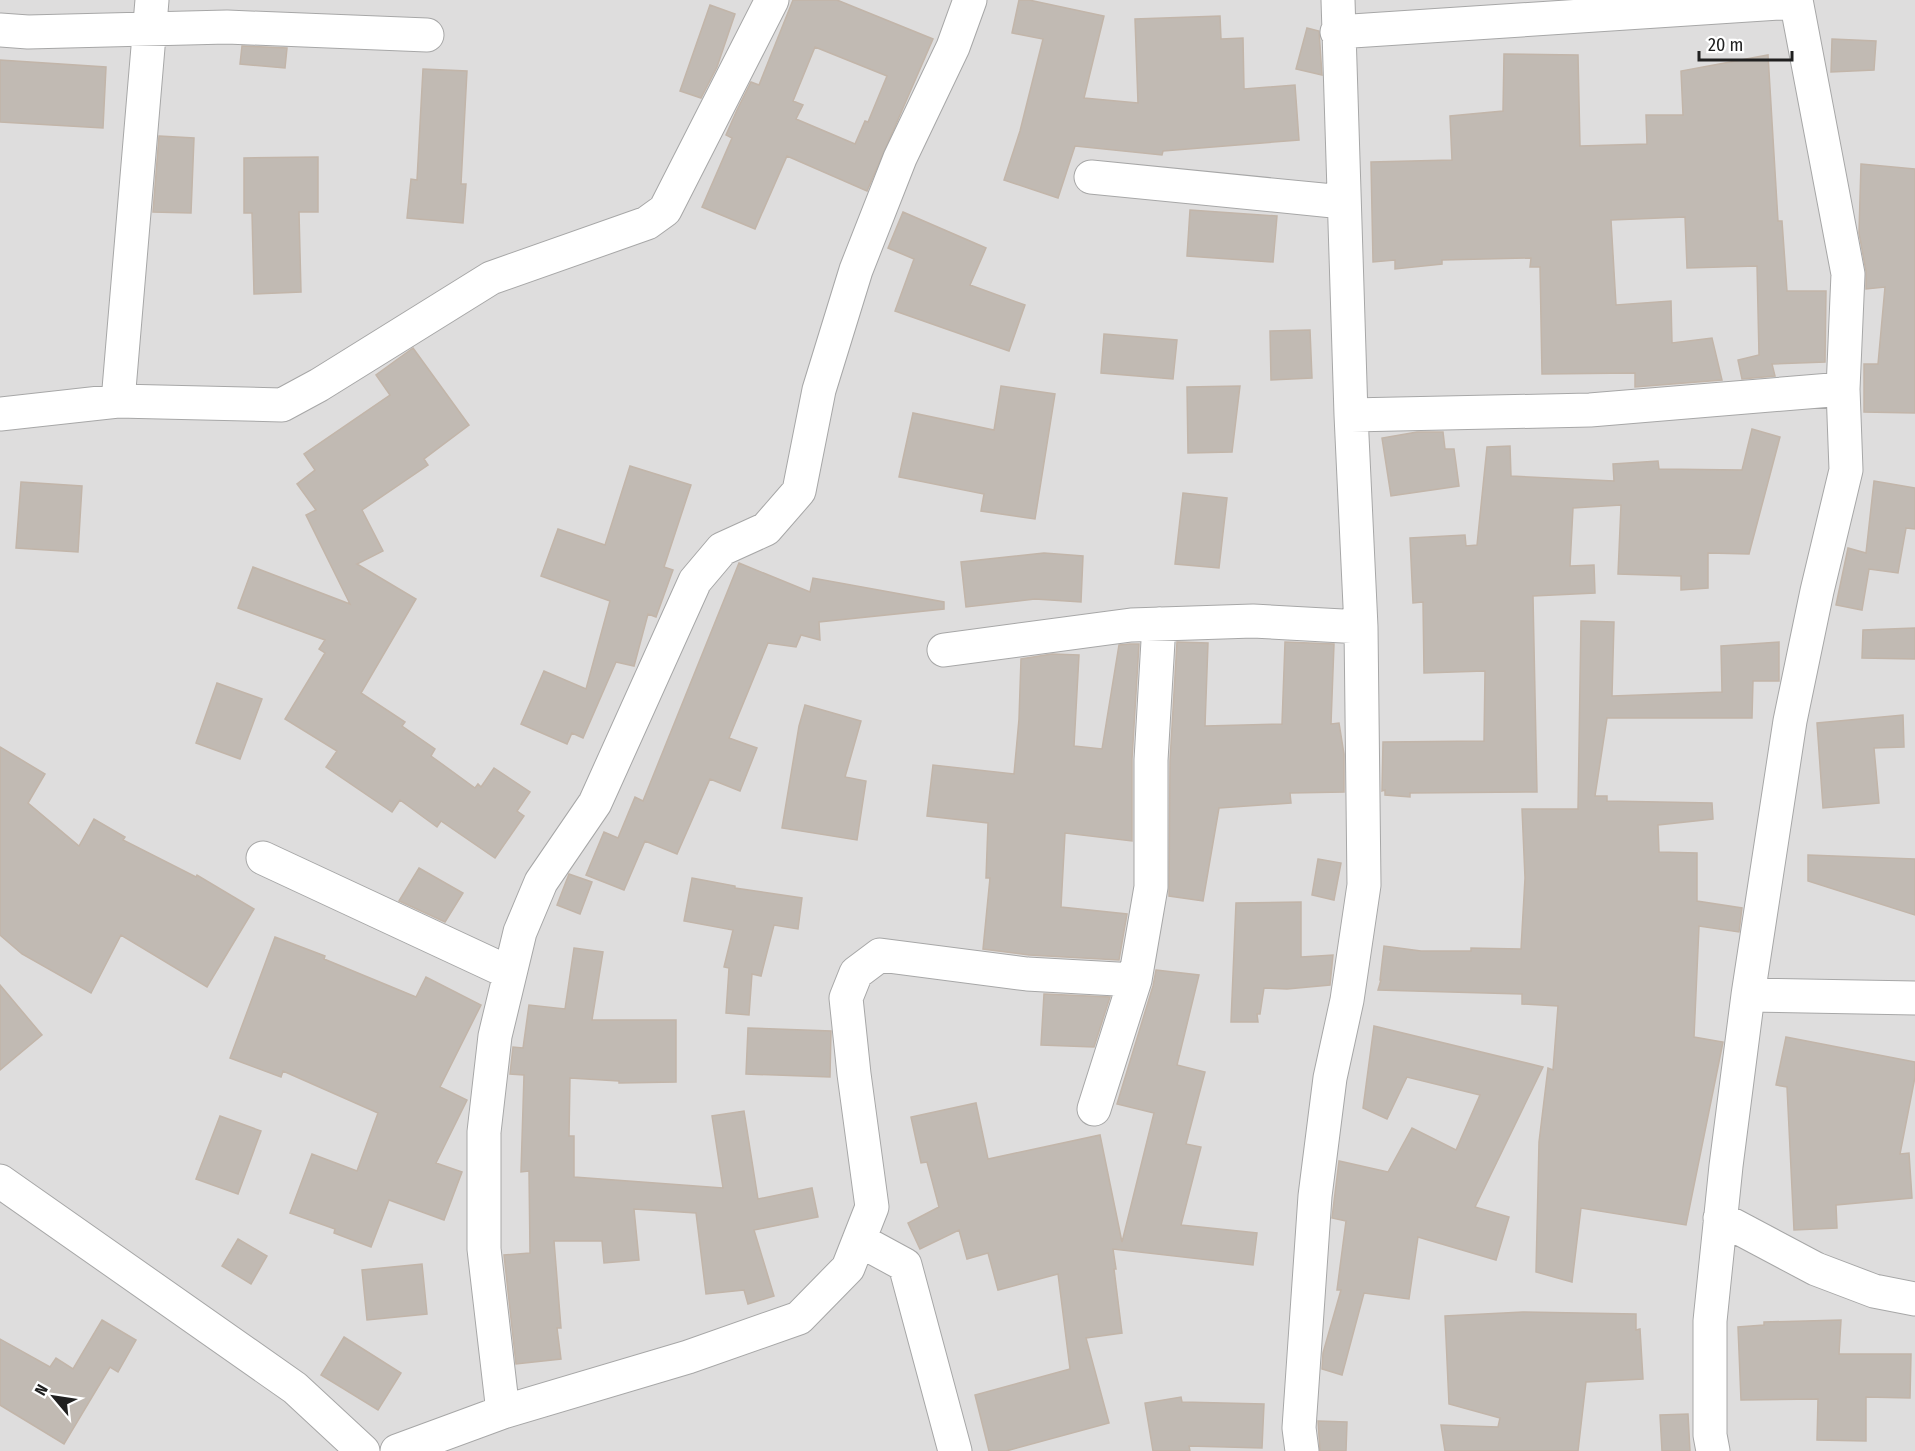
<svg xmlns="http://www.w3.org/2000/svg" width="1915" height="1451" viewBox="0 0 1915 1451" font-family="'Fira Sans Condensed',sans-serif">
<rect width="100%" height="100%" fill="#f0eee7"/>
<!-- residential -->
<path fill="#dedddd" d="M 0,0 L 1915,0 L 1915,1451 L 0,1451 Z"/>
<!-- building -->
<path fill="#c1bab3" stroke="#c2b5a9" stroke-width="1.5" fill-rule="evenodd" d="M 793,0 L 837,0 L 933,39 L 867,191 L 787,156 L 755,229 L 702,207 L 732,138 L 726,135 L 737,110 L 751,82 L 759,85 ZM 815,47 L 887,76 L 868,122 L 865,121 L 855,144 L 796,119 L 803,105 L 793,101 Z
M 1019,0 L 1029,0 L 1104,16 L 1084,98 L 1138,103 L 1135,19 L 1220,16 L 1221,39 L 1243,38 L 1244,89 L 1295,85 L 1299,140 L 1163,151 L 1162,155 L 1075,146 L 1058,198 L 1004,180 L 1020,131 L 1043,39 L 1012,33 Z
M 710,5 L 735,14 L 717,67 L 701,98 L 680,91 Z
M 1307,28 L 1319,31 L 1322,75 L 1296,69 Z
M 1832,39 L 1876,41 L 1874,70 L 1831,72 Z
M 242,46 L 287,48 L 285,68 L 240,64 Z
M 1504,54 L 1578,55 L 1580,146 L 1647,144 L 1646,115 L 1683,115 L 1681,71 L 1768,55 L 1778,221 L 1782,221 L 1787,291 L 1826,291 L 1825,362 L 1772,364 L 1775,376 L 1742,379 L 1738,360 L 1759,355 L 1757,266 L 1687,268 L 1685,217 L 1611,220 L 1616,305 L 1671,301 L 1672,343 L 1712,338 L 1722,380 L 1635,387 L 1635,373 L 1542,374 L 1540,267 L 1530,267 L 1531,258 L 1442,260 L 1442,264 L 1395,269 L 1395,260 L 1373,262 L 1371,162 L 1452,160 L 1450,116 L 1503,111 Z
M 0,60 L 106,67 L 103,128 L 0,122 Z
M 423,69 L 467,71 L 461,184 L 466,184 L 463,223 L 407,218 L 411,179 L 417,180 Z
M 159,136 L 194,138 L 191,213 L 153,212 Z
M 318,157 L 318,212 L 299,212 L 301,292 L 254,294 L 252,213 L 244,213 L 244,158 Z
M 1861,164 L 1915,169 L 1915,413 L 1864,412 L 1864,364 L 1878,364 L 1885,287 L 1866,289 L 1866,271 L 1859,233 Z
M 1190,210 L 1277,216 L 1273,262 L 1187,256 Z
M 903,212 L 986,248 L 970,285 L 1025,305 L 1009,351 L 895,311 L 914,259 L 888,248 Z
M 1310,330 L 1312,378 L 1271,380 L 1270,331 Z
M 1104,334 L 1177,340 L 1173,379 L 1101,373 Z
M 413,348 L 469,425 L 424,459 L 428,465 L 362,510 L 383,551 L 357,564 L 416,599 L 361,693 L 405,722 L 402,726 L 435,749 L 431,756 L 475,788 L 478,784 L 481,787 L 494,768 L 530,792 L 517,811 L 524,816 L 495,858 L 441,821 L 437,827 L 400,800 L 392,812 L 326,767 L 337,751 L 285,719 L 325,653 L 319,649 L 325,640 L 238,608 L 253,567 L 350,604 L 306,515 L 316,510 L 297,484 L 315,470 L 304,454 L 390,395 L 376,375 Z
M 1001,386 L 1055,394 L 1035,519 L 981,511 L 984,494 L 899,477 L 913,413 L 994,430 Z
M 1240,386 L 1232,452 L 1188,453 L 1187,387 Z
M 1752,429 L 1780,437 L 1749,554 L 1708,553 L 1708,588 L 1681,590 L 1681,576 L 1618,574 L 1621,505 L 1573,508 L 1570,566 L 1594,565 L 1595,593 L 1533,596 L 1537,792 L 1410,793 L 1410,797 L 1385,795 L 1385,790 L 1382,791 L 1383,742 L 1484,741 L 1485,671 L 1424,673 L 1423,602 L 1413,603 L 1410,538 L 1465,535 L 1466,546 L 1477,545 L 1487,447 L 1510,446 L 1511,476 L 1614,481 L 1613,464 L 1658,461 L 1659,469 L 1742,470 Z
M 1417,432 L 1443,432 L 1445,449 L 1454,449 L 1459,486 L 1391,496 L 1382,438 Z
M 630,466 L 691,485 L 664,567 L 673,570 L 656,617 L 648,614 L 634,666 L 616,662 L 583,738 L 572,733 L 567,744 L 521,724 L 544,671 L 586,689 L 610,601 L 541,576 L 558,529 L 605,545 Z
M 1874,481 L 1915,488 L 1915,529 L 1906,528 L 1898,573 L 1869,569 L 1862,610 L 1836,605 L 1848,548 L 1866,553 Z
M 21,482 L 82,486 L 78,552 L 16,548 Z
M 1183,493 L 1227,498 L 1219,568 L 1175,564 Z
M 1044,553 L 1083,556 L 1081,602 L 1035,599 L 966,607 L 961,562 Z
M 739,563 L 810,592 L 813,578 L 944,602 L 944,609 L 819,622 L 820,640 L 801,635 L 796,647 L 768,643 L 729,738 L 757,748 L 740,791 L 710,779 L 677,854 L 645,841 L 624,890 L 586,875 L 604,832 L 618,838 L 635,797 L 643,801 Z
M 1581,621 L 1614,622 L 1612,696 L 1722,692 L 1721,646 L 1779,642 L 1779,681 L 1753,681 L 1752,718 L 1607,718 L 1595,796 L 1607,796 L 1607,801 L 1712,803 L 1713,819 L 1658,825 L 1659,852 L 1697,853 L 1697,901 L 1742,908 L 1739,932 L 1699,926 L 1694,1037 L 1723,1042 L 1686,1225 L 1581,1208 L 1572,1282 L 1536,1272 L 1539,1142 L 1548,1068 L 1553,1070 L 1558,1006 L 1522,1004 L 1522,994 L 1378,990 L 1381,980 L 1380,980 L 1384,946 L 1421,951 L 1471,951 L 1471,948 L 1521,949 L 1525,878 L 1522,809 L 1578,809 Z
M 1915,628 L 1915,659 L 1862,658 L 1863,630 Z
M 1177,642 L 1208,643 L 1205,726 L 1282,724 L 1285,642 L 1334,644 L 1331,724 L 1339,723 L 1344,754 L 1344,792 L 1290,793 L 1291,803 L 1219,808 L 1203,901 L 1169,896 L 1170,761 Z
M 1130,644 L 1139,644 L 1132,759 L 1132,841 L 1065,833 L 1061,907 L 1127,914 L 1119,960 L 1029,955 L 983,949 L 990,878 L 986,878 L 988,823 L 927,816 L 933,765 L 1014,774 L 1019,719 L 1021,659 L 1052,654 L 1079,655 L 1074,746 L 1102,749 L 1119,645 Z
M 217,683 L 262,699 L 240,759 L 196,743 Z
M 805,705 L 861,721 L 845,777 L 866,781 L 857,840 L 782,828 L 799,726 Z
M 1903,715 L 1904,747 L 1874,748 L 1879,803 L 1823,808 L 1817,723 Z
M 0,747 L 45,774 L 28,803 L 79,846 L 94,819 L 125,837 L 123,840 L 196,877 L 197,875 L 254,909 L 207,987 L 121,935 L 91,993 L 22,954 L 0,935 Z
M 1808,855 L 1915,859 L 1915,915 L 1808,881 Z
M 1318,859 L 1341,863 L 1334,900 L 1312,895 Z
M 419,868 L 463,893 L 445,922 L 399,901 Z
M 569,874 L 592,882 L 580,914 L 557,905 Z
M 692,878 L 735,886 L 735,888 L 802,898 L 798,929 L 774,925 L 761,976 L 752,974 L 749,1015 L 726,1013 L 729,968 L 724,967 L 733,930 L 684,921 Z
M 1301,902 L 1301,957 L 1333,955 L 1330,985 L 1287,989 L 1264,988 L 1260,1014 L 1257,1014 L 1258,1022 L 1231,1022 L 1236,903 Z
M 275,937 L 325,956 L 324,959 L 416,997 L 426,977 L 481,1005 L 440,1087 L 467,1100 L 436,1163 L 462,1172 L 444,1220 L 389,1200 L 371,1247 L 334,1233 L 335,1229 L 290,1213 L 312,1154 L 357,1171 L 378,1113 L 283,1071 L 281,1077 L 230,1058 Z
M 574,948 L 603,952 L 592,1020 L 676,1020 L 676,1082 L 619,1083 L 619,1081 L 570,1078 L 569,1136 L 574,1136 L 574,1177 L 723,1188 L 712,1116 L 744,1111 L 758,1199 L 812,1188 L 818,1217 L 754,1230 L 774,1296 L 748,1304 L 744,1290 L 706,1294 L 696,1213 L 634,1209 L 639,1260 L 604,1263 L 602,1241 L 554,1241 L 561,1328 L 557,1328 L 561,1359 L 516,1364 L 504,1255 L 530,1253 L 529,1171 L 521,1172 L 524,1075 L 510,1074 L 513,1047 L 523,1048 L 529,1005 L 565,1009 Z
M 1156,970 L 1199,975 L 1177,1065 L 1205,1072 L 1186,1144 L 1201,1147 L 1181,1225 L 1257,1233 L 1253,1265 L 1113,1249 L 1116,1269 L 1114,1269 L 1122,1333 L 1086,1338 L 1109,1423 L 1006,1451 L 989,1451 L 975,1395 L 1070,1369 L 1058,1274 L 998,1290 L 988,1253 L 967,1259 L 959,1230 L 920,1249 L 908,1223 L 939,1207 L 927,1162 L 921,1163 L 911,1117 L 976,1103 L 988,1159 L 1100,1135 L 1122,1242 L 1154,1113 L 1117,1104 L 1153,986 Z
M 0,985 L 42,1035 L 0,1070 Z
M 1044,994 L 1110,997 L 1094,1047 L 1041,1045 Z
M 1374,1026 L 1543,1067 L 1475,1207 L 1509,1217 L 1496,1260 L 1418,1237 L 1409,1299 L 1364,1293 L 1342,1375 L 1322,1369 L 1323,1353 L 1341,1290 L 1337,1290 L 1346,1221 L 1332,1218 L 1339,1161 L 1388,1172 L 1412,1128 L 1456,1150 L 1480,1095 L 1407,1077 L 1387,1119 L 1363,1108 Z
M 748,1028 L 831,1031 L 830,1077 L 746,1074 Z
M 1786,1037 L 1915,1062 L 1915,1077 L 1900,1154 L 1909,1153 L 1912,1198 L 1836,1205 L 1837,1228 L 1794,1230 L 1787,1087 L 1776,1085 Z
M 220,1116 L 261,1131 L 238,1194 L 196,1179 Z
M 238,1239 L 267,1256 L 251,1284 L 222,1266 Z
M 422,1264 L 427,1314 L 367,1320 L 362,1270 Z
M 1523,1312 L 1636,1314 L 1636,1330 L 1640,1329 L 1643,1379 L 1586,1382 L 1578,1451 L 1445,1451 L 1441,1425 L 1498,1427 L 1500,1418 L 1449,1404 L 1445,1316 Z
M 102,1320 L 136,1340 L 118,1372 L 110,1367 L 64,1444 L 0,1405 L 0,1339 L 50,1367 L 56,1358 L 73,1369 Z
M 1841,1320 L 1839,1354 L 1911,1354 L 1910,1398 L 1866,1397 L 1866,1441 L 1817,1440 L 1818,1399 L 1741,1400 L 1738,1327 L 1764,1325 L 1764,1322 Z
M 344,1337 L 401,1373 L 378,1410 L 321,1375 Z
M 1181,1397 L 1182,1402 L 1264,1404 L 1262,1448 L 1189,1446 L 1190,1451 L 1153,1451 L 1145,1403 Z
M 1688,1414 L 1690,1451 L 1662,1451 L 1660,1415 Z
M 1318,1421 L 1347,1422 L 1346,1451 L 1320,1451 Z"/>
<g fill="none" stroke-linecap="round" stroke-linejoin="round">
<defs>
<path id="street" d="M 0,30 L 28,32 L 227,27 L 427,35
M 1337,32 L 1796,2
M 1091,177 L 1343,202
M 118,401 L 282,405 L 319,385 L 491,278 L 647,223 L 665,210 L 772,0
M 0,414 L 118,401 L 152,0
M 1351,415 L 1590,410 L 1843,389
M 944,650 L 1131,625 L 1253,621 L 1361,627
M 263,858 L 510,973
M 1748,995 L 1915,998
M 1094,1109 L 1135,980 L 1151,887 L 1151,760 L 1159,624
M 0,1181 L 295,1388 L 363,1451
M 1720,1218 L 1816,1269 L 1874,1291 L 1915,1299
M 859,1240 L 905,1265 L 955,1451
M 503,1412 L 484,1249 L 484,1132 L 495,1036 L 520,932 L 541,882 L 595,803 L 695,581 L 722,549 L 766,529 L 799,491 L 819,390 L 856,270 L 900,158 L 953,47 L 970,0
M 397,1451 L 503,1412 L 688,1357 L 799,1318 L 848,1268 L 872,1207 L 854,1074 L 846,998 L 856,973 L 880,955 L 1027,974 L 1135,980
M 1302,1451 L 1299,1428 L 1315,1196 L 1330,1078 L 1347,1000 L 1364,885 L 1361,627 L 1351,415 L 1338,0
M 1713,1451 L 1710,1435 L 1710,1321 L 1726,1166 L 1748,995 L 1790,721 L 1817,591 L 1846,470 L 1843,389 L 1848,274 L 1796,0"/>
</defs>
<!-- street casing -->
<use href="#street" stroke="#a7a7a7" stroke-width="35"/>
<!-- street -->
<use href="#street" stroke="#fff" stroke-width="33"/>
</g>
<!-- north arrow -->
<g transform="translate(54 1397) rotate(299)" stroke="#ffffff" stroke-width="4.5" paint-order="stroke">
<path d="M0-4.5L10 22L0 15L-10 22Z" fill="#202020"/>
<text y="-9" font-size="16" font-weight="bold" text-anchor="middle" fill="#202020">N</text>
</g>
<!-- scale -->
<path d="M1699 51v9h93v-9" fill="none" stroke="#202020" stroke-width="3"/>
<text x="1708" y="51" font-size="18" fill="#202020" stroke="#ffffff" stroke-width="4.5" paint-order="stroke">20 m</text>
</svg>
